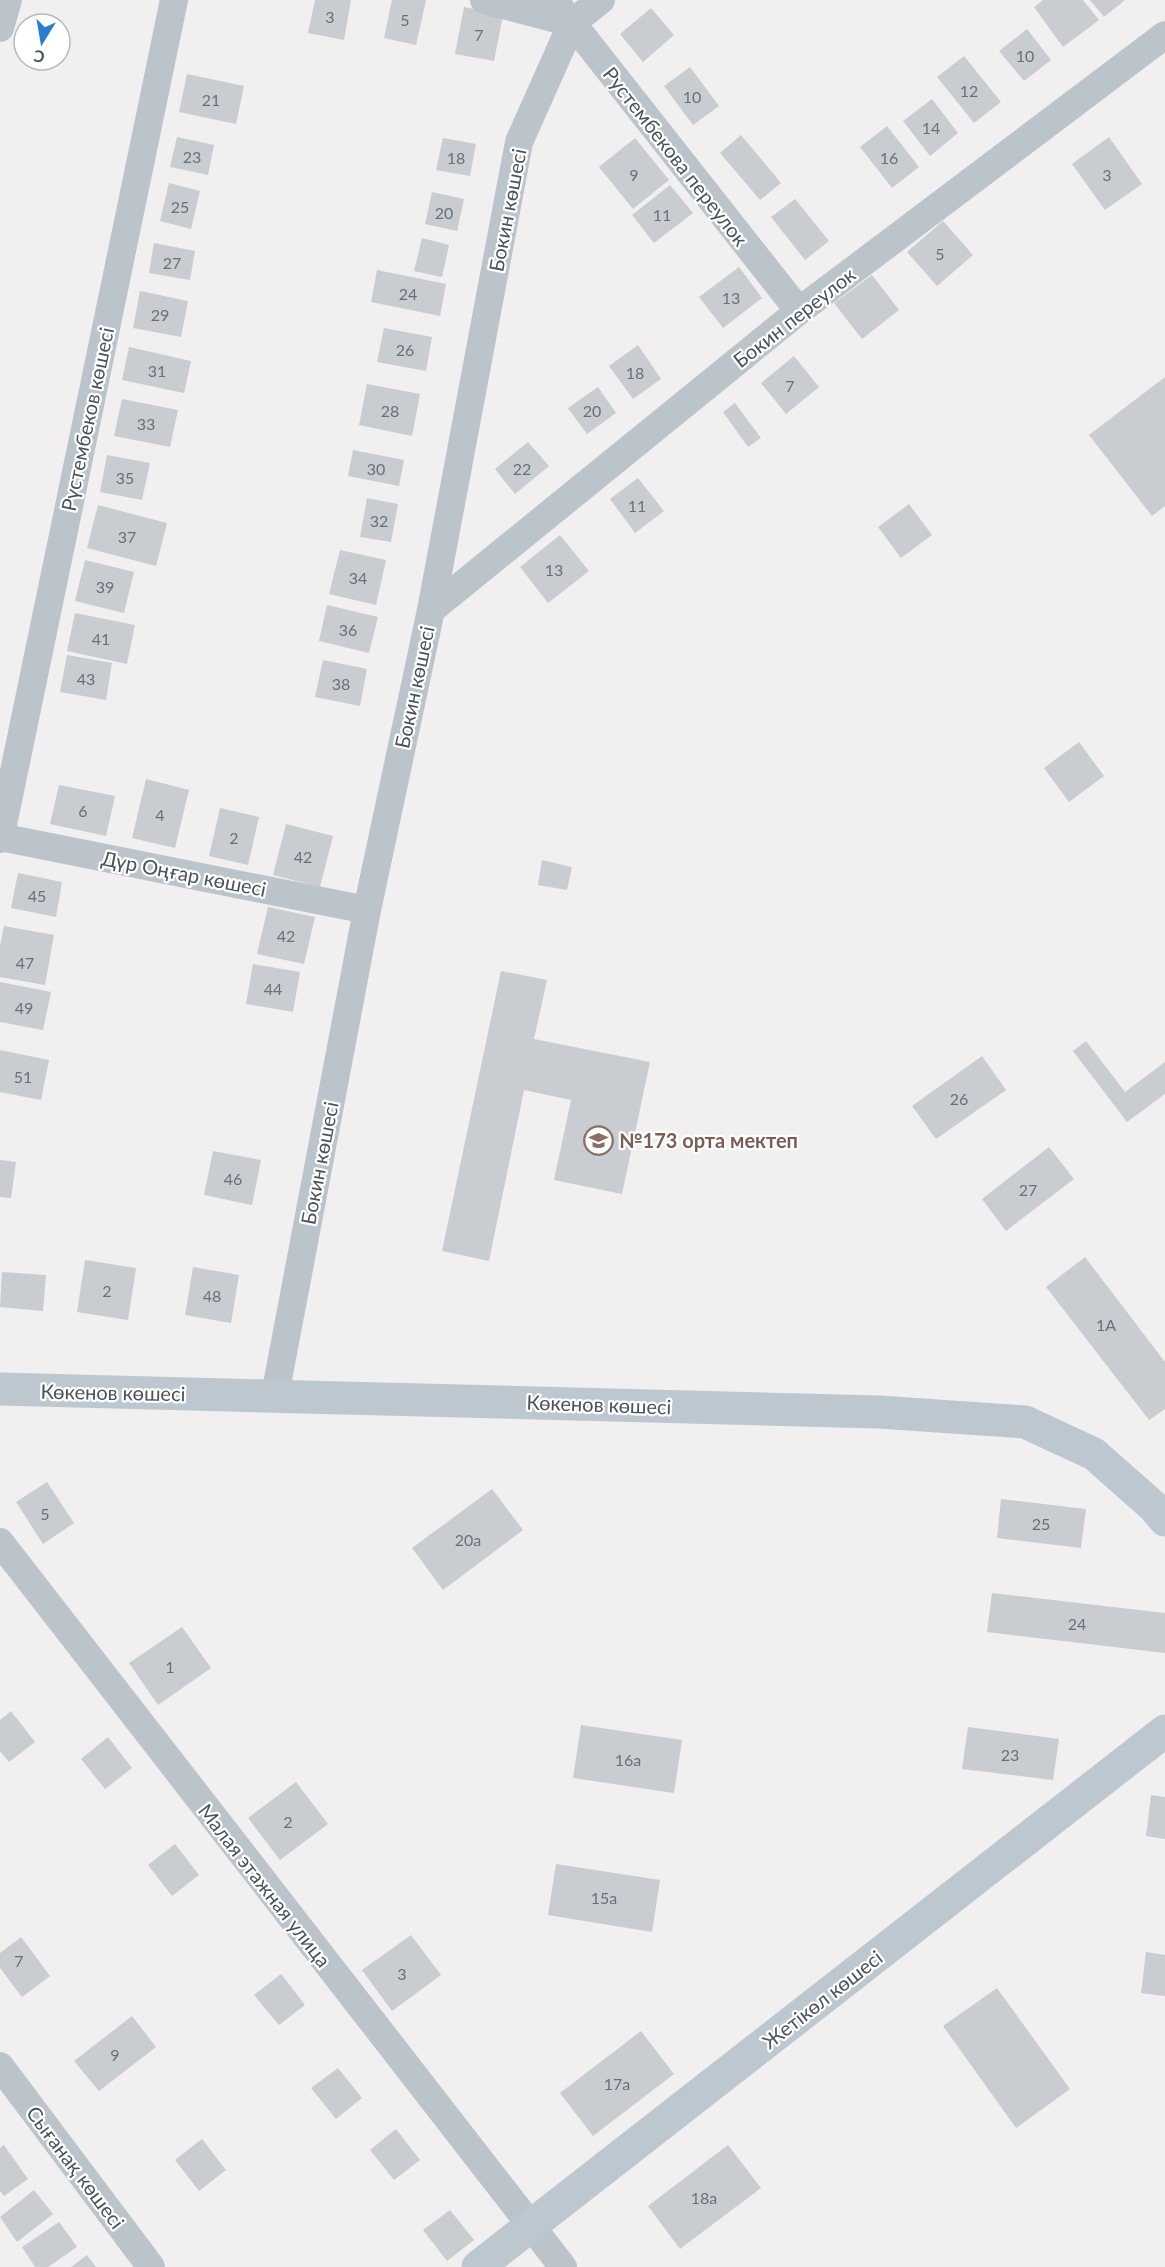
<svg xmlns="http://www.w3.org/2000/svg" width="1165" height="2267" viewBox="0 0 1165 2267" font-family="Lato,sans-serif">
<rect width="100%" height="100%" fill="#f1efef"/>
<!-- building -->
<path fill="#c9ccd1" d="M 315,0 L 351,0 L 344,40 L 308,33 Z
M 392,0 L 426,0 L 416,45 L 384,38 Z
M 1043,0 L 1083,0 L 1099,20 L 1063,47 L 1034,7 Z
M 1090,0 L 1125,0 L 1104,17 Z
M 464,7 L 503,15 L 494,61 L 455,54 Z
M 651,8 L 674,35 L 643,62 L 620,34 Z
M 1027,29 L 1051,60 L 1024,81 L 999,51 Z
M 964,56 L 1001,102 L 974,123 L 937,77 Z
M 690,67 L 719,106 L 693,125 L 664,86 Z
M 187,74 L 244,86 L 236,124 L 179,112 Z
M 932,99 L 958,133 L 930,156 L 903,121 Z
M 887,126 L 919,167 L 892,188 L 860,147 Z
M 741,135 L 781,183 L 760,200 L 720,153 Z
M 177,137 L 214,145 L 208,175 L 170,167 Z
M 1109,137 L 1142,184 L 1105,210 L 1072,164 Z
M 443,138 L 476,144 L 470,176 L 436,170 Z
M 635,138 L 669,180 L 633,209 L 599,167 Z
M 169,183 L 200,191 L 191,229 L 160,221 Z
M 670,185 L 693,213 L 654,243 L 632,215 Z
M 432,192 L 464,199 L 457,231 L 425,224 Z
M 795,199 L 829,241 L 805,260 L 771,217 Z
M 943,221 L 973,255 L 937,286 L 907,252 Z
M 422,238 L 449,245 L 442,277 L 414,271 Z
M 154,243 L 195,251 L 190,280 L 149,273 Z
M 739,267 L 762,298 L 723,328 L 699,297 Z
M 377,270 L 446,284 L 440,316 L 371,302 Z
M 872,275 L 899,310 L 862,339 L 834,303 Z
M 140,291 L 188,301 L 181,337 L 133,328 Z
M 384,328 L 432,337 L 426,371 L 377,362 Z
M 638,345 L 661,379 L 633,399 L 609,366 Z
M 129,347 L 191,361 L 184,393 L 122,380 Z
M 794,356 L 819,387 L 786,414 L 761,383 Z
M 1165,377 L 1165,506 L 1152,516 L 1089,435 Z
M 367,384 L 420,394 L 412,436 L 359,425 Z
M 598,387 L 616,413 L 587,434 L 568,408 Z
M 122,399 L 178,410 L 170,447 L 114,436 Z
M 735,403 L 761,438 L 748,447 L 723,412 Z
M 528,442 L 549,466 L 515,494 L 495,469 Z
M 353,450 L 404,460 L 399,486 L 348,476 Z
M 107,455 L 150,463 L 142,500 L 100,492 Z
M 638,478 L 664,511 L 635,533 L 610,499 Z
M 367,498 L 398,504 L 391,542 L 360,537 Z
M 909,504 L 932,535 L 901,558 L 878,527 Z
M 98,505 L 167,523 L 156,566 L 87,548 Z
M 560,535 L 589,571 L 548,603 L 520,567 Z
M 340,550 L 386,560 L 376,605 L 329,594 Z
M 85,560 L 134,572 L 124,613 L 75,601 Z
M 327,605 L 378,617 L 369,653 L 319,641 Z
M 75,613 L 135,625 L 127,664 L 67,651 Z
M 67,655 L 112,663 L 106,700 L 60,692 Z
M 323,660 L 367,669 L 360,706 L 315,697 Z
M 1079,742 L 1104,776 L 1069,802 L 1044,768 Z
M 146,779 L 189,790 L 175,848 L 132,838 Z
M 59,785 L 115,796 L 106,836 L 50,824 Z
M 220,808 L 259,817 L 248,865 L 209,856 Z
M 286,824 L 333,836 L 320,887 L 273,875 Z
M 542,860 L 572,867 L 567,890 L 538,885 Z
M 18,873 L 62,882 L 56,917 L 11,908 Z
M 268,907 L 315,917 L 304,964 L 257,954 Z
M 4,926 L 54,935 L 45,985 L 0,977 L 0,946 Z
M 253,964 L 300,972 L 293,1012 L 246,1004 Z
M 501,971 L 547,980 L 534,1039 L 650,1062 L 622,1194 L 554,1180 L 571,1100 L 524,1090 L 489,1261 L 442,1251 Z
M 0,982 L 51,992 L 43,1030 L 0,1022 Z
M 1086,1041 L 1125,1092 L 1165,1062 L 1165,1094 L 1127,1122 L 1073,1051 Z
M 0,1050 L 49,1060 L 41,1100 L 0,1092 Z
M 982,1056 L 1006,1090 L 936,1139 L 912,1106 Z
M 1049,1147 L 1074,1179 L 1006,1231 L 982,1199 Z
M 213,1151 L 261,1160 L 252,1205 L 204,1195 Z
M 0,1160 L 16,1162 L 11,1198 L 0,1197 Z
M 1085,1257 L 1165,1362 L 1165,1409 L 1149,1420 L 1046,1287 Z
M 85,1260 L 136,1268 L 128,1320 L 77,1312 Z
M 193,1267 L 239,1275 L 231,1323 L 185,1315 Z
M 2,1272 L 46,1275 L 43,1311 L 0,1307 Z
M 47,1482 L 74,1523 L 43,1544 L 16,1502 Z
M 492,1489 L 523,1530 L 443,1590 L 412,1548 Z
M 1001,1499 L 1086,1509 L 1081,1548 L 997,1538 Z
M 992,1593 L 1165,1613 L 1165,1653 L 987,1632 Z
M 182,1627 L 211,1668 L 158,1705 L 129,1663 Z
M 11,1711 L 35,1742 L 9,1762 L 0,1751 L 0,1720 Z
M 581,1725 L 682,1740 L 674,1793 L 573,1778 Z
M 968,1727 L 1059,1739 L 1053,1780 L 962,1769 Z
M 108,1737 L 132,1768 L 105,1789 L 81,1759 Z
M 296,1782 L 328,1824 L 280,1860 L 248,1818 Z
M 1151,1795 L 1165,1797 L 1165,1839 L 1146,1836 Z
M 175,1844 L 199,1875 L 172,1896 L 148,1865 Z
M 556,1864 L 660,1880 L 652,1932 L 548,1915 Z
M 411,1935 L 441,1975 L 392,2011 L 362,1970 Z
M 21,1937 L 50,1976 L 22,1997 L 0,1968 L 0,1953 Z
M 1146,1952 L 1165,1955 L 1165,1996 L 1141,1993 Z
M 281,1974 L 305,2005 L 279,2025 L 254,1995 Z
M 997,1988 L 1070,2089 L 1016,2128 L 943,2026 Z
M 132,2016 L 156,2047 L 99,2091 L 74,2061 Z
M 641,2031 L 674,2074 L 593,2136 L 560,2093 Z
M 338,2068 L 362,2098 L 336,2119 L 311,2088 Z
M 396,2129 L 420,2160 L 394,2180 L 370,2150 Z
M 202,2139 L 226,2170 L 199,2191 L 175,2160 Z
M 4,2145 L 28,2179 L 4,2196 L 0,2191 L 0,2148 Z
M 728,2145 L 761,2188 L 680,2249 L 648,2206 Z
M 34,2190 L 53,2214 L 17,2242 L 0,2217 Z
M 450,2210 L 474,2240 L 447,2261 L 423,2230 Z
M 59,2222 L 77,2247 L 48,2267 L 35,2267 L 22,2247 Z
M 87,2255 L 96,2267 L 71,2267 Z"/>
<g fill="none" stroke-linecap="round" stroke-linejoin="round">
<!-- street -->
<path stroke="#bcc4cb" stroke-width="28" d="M 484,0 L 572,23
M 554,0 L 799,311
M 0,28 L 8,0
M 431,610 L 799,311 L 1165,35
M 0,837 L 367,910
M 0,839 L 174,0
M 275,1395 L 367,910 L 431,610 L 519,142 L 572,23 L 601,0
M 0,1542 L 563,2267
M 0,2066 L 151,2267"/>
<!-- secondary -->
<path stroke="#bdc7cf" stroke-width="33" d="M 0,1389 L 879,1412 L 1025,1422 L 1094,1454 L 1154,1507 L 1165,1520
M 478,2267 L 1165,1731"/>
</g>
<!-- icons -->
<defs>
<symbol id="school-ring" viewBox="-11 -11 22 22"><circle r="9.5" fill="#fff" stroke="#8d6e63" stroke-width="1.5"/><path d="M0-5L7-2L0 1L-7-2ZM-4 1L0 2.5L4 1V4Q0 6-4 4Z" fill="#8d6e63"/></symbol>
</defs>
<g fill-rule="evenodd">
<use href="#school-ring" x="582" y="1124" width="33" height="33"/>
</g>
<g text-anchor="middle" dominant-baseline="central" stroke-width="4.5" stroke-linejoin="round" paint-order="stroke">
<!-- number labels -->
<g font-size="16" fill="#697178">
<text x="330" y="16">3</text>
<text x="405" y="19">5</text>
<text x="479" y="34">7</text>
<text x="1025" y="55">10</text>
<text x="969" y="90">12</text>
<text x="692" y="96">10</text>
<text x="211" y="99">21</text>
<text x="931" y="127">14</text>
<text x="192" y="156">23</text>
<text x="456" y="157">18</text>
<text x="889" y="157">16</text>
<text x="634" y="174">9</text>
<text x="1107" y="174">3</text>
<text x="180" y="206">25</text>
<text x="444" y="212">20</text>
<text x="662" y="214">11</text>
<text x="940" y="253">5</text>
<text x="172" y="262">27</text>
<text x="408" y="293">24</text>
<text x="731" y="297">13</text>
<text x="160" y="314">29</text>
<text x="405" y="349">26</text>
<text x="157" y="370">31</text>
<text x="635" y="372">18</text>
<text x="790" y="385">7</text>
<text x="390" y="410">28</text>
<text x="592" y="410">20</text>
<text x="146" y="423">33</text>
<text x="376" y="468">30</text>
<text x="522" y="468">22</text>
<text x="125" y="477">35</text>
<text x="637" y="505">11</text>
<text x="379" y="520">32</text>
<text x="127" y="536">37</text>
<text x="554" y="569">13</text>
<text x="358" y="577">34</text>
<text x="105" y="586">39</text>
<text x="348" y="629">36</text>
<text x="101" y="638">41</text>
<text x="86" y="678">43</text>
<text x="341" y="683">38</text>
<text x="83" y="810">6</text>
<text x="160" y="814">4</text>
<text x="234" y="837">2</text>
<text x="303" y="856">42</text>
<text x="37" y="895">45</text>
<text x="286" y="935">42</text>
<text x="25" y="962">47</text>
<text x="273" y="988">44</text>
<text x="24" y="1007">49</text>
<text x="23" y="1076">51</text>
<text x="959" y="1098">26</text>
<text x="233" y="1178">46</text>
<text x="1028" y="1189">27</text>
<text x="107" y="1290">2</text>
<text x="212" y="1295">48</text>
<text x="1106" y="1324">1А</text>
<text x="45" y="1513">5</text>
<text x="1041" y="1523">25</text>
<text x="468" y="1539">20а</text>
<text x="1077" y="1623">24</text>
<text x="170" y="1666">1</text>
<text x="1010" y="1754">23</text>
<text x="628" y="1759">16а</text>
<text x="288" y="1821">2</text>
<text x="604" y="1897">15а</text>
<text x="19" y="1960">7</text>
<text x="402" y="1973">3</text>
<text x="115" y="2054">9</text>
<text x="617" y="2083">17а</text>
<text x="704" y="2197">18а</text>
</g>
<!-- street labels -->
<g font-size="20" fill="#49535b" stroke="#fff">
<text transform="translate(676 156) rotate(52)">Рустембекова переулок</text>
<text transform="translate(507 210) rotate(-79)">Бокин көшесі</text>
<text transform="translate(794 317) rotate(-38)">Бокин переулок</text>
<text transform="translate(87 419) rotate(-78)">Рүстембеков көшесі</text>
<text transform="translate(414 687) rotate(-78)">Бокин көшесі</text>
<text transform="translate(184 873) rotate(11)">Дүр Оңғар көшесі</text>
<text transform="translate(319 1163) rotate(-79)">Бокин көшесі</text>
<text transform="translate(113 1392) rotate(1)">Көкенов көшесі</text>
<text transform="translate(599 1404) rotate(2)">Көкенов көшесі</text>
<text transform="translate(265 1885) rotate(52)">Малая этажная улица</text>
<text transform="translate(822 1999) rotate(-38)">Жетікөл көшесі</text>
<text transform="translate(76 2167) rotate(53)">Сығанақ көшесі</text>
</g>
<!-- education labels -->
<g font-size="20" font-weight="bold" fill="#785e54" stroke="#fff" text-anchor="start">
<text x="619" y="1140">№173 орта мектеп</text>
</g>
</g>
<!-- north arrow -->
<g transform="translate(42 42) rotate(191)"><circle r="28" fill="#ffffff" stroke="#b6babd" stroke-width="1.5"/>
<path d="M0-4.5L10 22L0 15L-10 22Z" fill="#2c7dcf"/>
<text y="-9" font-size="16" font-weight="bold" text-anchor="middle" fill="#49535b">С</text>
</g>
</svg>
